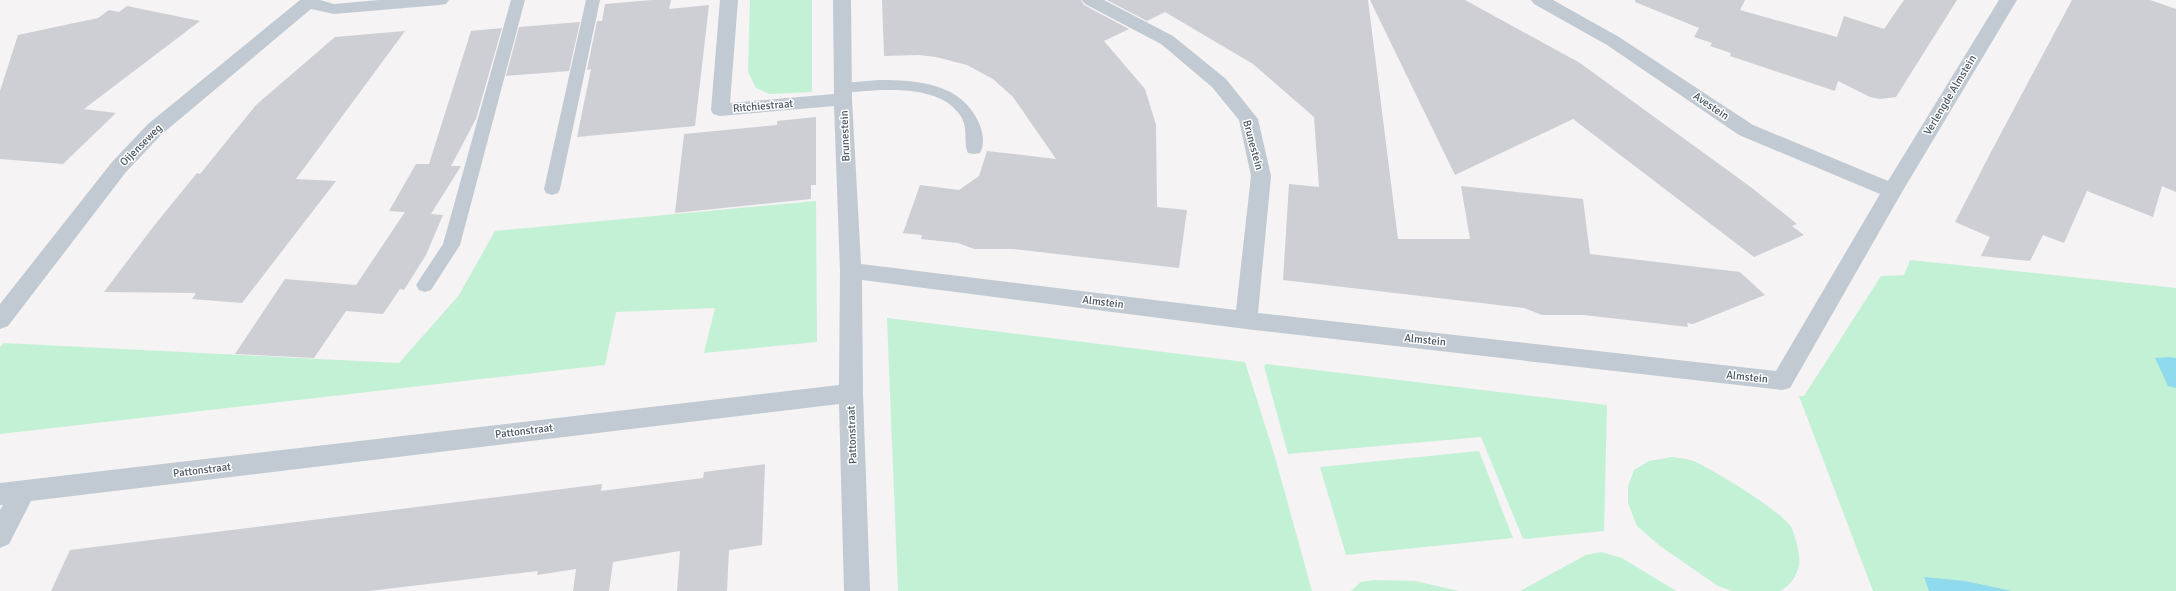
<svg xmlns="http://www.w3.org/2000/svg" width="2176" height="591" viewBox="0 0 2176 591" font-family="Signika,sans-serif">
<rect width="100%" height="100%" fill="#f5f3f3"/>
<!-- green -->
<path fill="#c3f1d5" d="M 750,0 L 812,0 L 812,92 L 769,94 L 756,88 L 748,72 Z
M 816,201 L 817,342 L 704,353 L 715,308 L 616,312 L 605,365 L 0,434 L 0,347 L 4,343 L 399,363 L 459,295 L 495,231 Z
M 1910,260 L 2176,288 L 2176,591 L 1873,591 L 1799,396 L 1804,396 L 1881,276 L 1904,275 Z
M 887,318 L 1245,362 L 1275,457 L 1312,591 L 898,591 Z
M 1266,364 L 1607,405 L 1604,531 L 1523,539 L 1481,437 L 1288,454 L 1264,366 Z
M 1479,451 L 1513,538 L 1346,555 L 1320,467 Z
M 1672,457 C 1680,458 1689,459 1696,462 C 1715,471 1781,511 1791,527 C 1795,534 1801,558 1799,565 C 1796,577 1791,585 1780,591 L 1732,591 L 1718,586 L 1660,546 L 1637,526 L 1628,503 L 1628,487 L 1634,470 L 1649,461 Z
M 1601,552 L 1622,558 L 1676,591 L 1520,591 L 1586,555 Z
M 1374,580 L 1415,581 L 1459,591 L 1351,591 L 1361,582 Z"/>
<!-- water -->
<path fill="#90daee" d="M 2169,357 L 2176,358 L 2176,388 L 2168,386 L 2155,358 Z
M 1924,577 L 1965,581 L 2012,591 L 1929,591 Z"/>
<!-- building -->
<path fill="#cdcfd5" d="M 652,0 L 671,0 L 669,9 L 709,5 L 695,126 L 577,137 L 591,69 L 587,70 L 597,21 L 602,21 L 605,4 Z
M 882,0 L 1081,0 L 1084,5 L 1129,29 L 1104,41 L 1145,89 L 1156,125 L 1157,207 L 1187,210 L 1179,268 L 1013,249 L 974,249 L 958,243 L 921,239 L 922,235 L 903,233 L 920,185 L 959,190 L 979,176 L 987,151 L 1056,159 L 1013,97 L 993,79 L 967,65 L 936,57 L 919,55 L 884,56 Z
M 1107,0 L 1368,0 L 1398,239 L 1470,239 L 1461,186 L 1583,199 L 1590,254 L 1740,272 L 1765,295 L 1693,324 L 1687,323 L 1688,327 L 1584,315 L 1542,315 L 1524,308 L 1283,280 L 1289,184 L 1319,187 L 1314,117 L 1253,64 L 1165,12 L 1147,21 Z
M 1370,0 L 1465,0 L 1580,63 L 1752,188 L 1797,224 L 1792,226 L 1804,235 L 1754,257 L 1573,119 L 1455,175 Z
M 1635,0 L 1745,0 L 1740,10 L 1837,37 L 1844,16 L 1884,29 L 1904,0 L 1957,0 L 1896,97 L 1880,99 L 1870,97 L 1838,81 L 1835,91 L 1730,56 L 1731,53 L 1710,46 L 1712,43 L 1694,37 L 1699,28 L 1635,2 Z
M 2072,0 L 2150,0 L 2176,9 L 2176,192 L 2162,186 L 2153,217 L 2087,191 L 2064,243 L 2043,235 L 2030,261 L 1981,256 L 1990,237 L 1955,222 L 1991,152 Z
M 127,6 L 200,21 L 84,109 L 116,113 L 63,164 L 0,159 L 0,91 L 18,35 L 98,18 L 109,10 L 119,12 Z
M 580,22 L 569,71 L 506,76 L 519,27 Z
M 502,28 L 476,119 L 451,166 L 461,166 L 431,214 L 443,215 L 426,255 L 404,290 L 400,289 L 383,314 L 346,311 L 314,358 L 235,354 L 285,279 L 356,285 L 405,212 L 389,211 L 416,164 L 429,164 L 471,31 Z
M 405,31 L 296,179 L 336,181 L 242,303 L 192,299 L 196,293 L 104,292 L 153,227 L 197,173 L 200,174 L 256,105 L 335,37 Z
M 816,117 L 816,185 L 811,185 L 811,199 L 675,213 L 684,134 L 777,125 L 777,121 Z
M 765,464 L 762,545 L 729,550 L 727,591 L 677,591 L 680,551 L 613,562 L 609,591 L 573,591 L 576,569 L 537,575 L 538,571 L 369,591 L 51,591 L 70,550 L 602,484 L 601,491 L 703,478 L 704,472 Z"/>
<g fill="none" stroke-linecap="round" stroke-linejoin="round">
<!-- lane -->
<path fill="#c1cad2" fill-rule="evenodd" d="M 511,0 L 525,0 L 460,245 L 431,290 L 425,292 L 419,290 L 416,285 L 443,244 Z
M 586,0 L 600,0 L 560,189 L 558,193 L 552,195 L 546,193 L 544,189 Z
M 879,80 C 917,80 962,83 979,123 C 983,132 985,144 980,153 L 974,154 L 968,153 C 963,143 969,128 960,115 C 938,82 876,90 843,93 L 838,91 L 835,88 L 838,85 L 843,83 Z"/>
<!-- street -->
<path fill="#c1cad2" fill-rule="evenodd" d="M 300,0 L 320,0 L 334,4 L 379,0 L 449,0 L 446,4 L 440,5 L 334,14 L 311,9 L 162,134 L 126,172 L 8,326 L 0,329 L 0,304 L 112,162 L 148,124 Z
M 720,0 L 738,0 L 730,103 L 834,94 L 833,0 L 851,0 L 852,99 L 861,264 L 1236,310 L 1251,176 L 1239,120 L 1212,87 L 1161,44 L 1085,4 L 1082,0 L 1104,0 L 1173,36 L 1226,79 L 1258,119 L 1271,176 L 1258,313 L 1776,371 L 1880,194 L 1739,135 L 1607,45 L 1534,4 L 1531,0 L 1553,0 L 1619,37 L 1753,125 L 1888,181 L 1999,0 L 2017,0 L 1902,192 L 1790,388 L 1782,390 L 1246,329 L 862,280 L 863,393 L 870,591 L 844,591 L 839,404 L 31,501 L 9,544 L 0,548 L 0,510 L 3,505 L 0,505 L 0,483 L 839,385 L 840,271 L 834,106 L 720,116 L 713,114 L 711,110 Z"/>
</g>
<g text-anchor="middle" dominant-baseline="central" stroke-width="3" stroke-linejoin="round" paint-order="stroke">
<!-- street labels -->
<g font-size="11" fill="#4a5661" stroke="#fff">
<text transform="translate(1950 95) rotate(-59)">Verlengde Almstein</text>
<text transform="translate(763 106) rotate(-5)">Ritchiestraat</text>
<text transform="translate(1711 106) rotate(34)">Avestein</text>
<text transform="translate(845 136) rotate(-92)">Brunestein</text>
<text transform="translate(141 145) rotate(-45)">Oijenseweg</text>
<text transform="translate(1253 145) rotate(75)">Brunestein</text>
<text transform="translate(1103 302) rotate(7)">Almstein</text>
<text transform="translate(1425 340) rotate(6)">Almstein</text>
<text transform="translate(1747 377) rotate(6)">Almstein</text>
<text transform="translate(524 431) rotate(-7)">Pattonstraat</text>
<text transform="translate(852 435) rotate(-92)">Pattonstraat</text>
<text transform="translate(202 470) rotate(-7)">Pattonstraat</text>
</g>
</g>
</svg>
